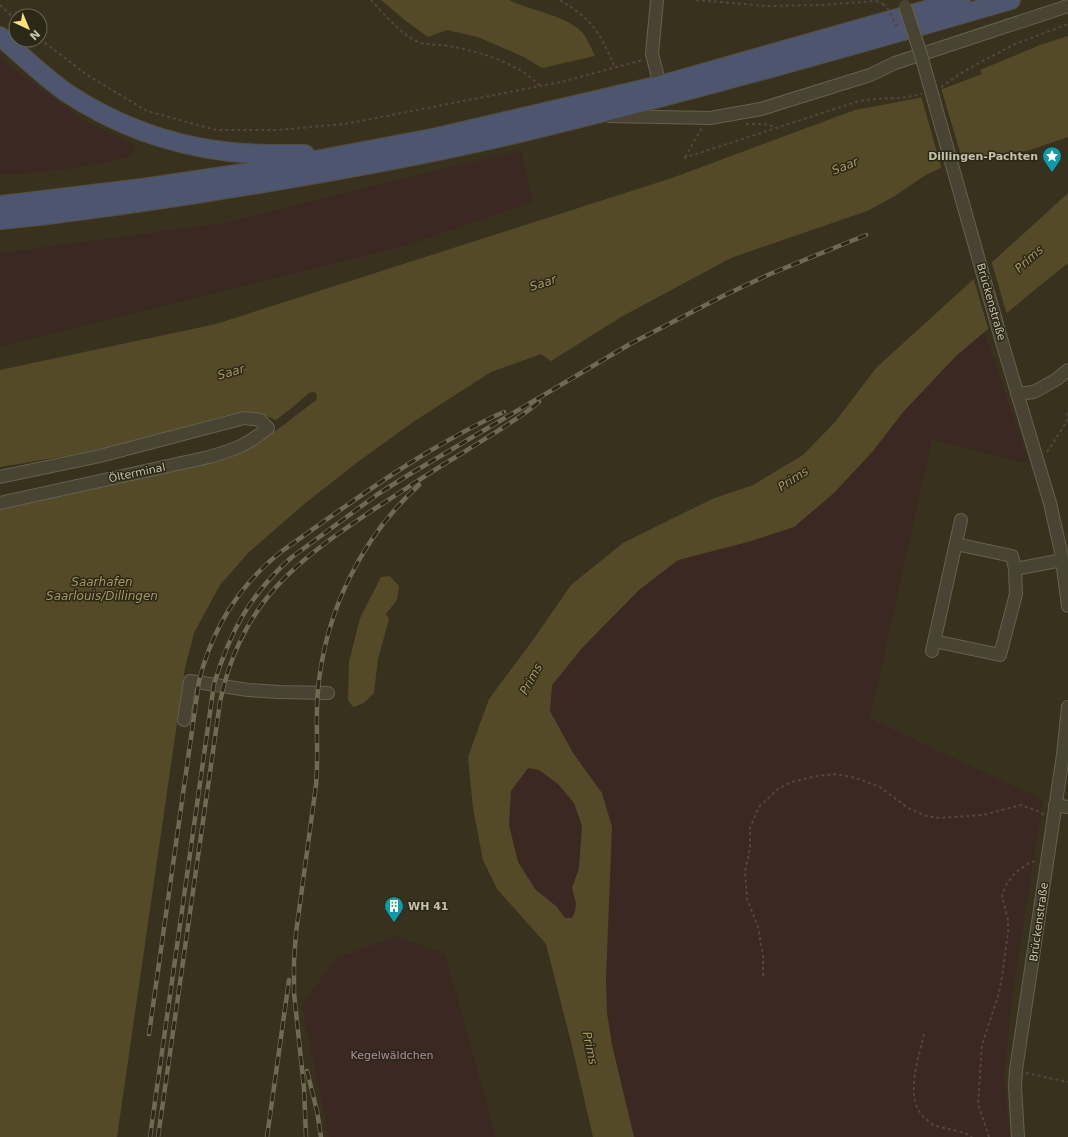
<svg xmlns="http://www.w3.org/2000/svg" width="1068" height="1137" viewBox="0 0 1068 1137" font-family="'DejaVu Sans',sans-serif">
<rect width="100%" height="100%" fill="#38311e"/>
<!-- green -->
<path fill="#3b2822" d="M 0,57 L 21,75 L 83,120 L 136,145 L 130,157 C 87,167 44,173 0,175 Z
M 521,150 L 533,202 L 401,247 L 0,346 L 0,253 L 218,224 Z
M 984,332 L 1030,464 L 932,439 L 870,719 L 1043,800 L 1012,997 L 1004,1077 L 1010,1137 L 634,1137 L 612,1045 L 607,1013 L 606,978 L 573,753 L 550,711 L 552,685 L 583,647 L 639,590 L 678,560 L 748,542 L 873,451 L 903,411 L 957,355 Z
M 528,768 L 539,770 L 558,784 L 574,803 L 582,826 L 579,868 L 572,888 L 576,903 L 576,912 L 572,919 L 565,918 L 557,907 L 535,889 L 518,862 L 509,825 L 511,791 Z
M 396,936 L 445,954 L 496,1137 L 329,1137 L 302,1006 L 335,959 Z"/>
<!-- water -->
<path fill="#554a28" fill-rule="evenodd" d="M 381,0 L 509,0 C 531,11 562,14 581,31 C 587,37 591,48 595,56 L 542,68 L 524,57 L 478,37 L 447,30 L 428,37 L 406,21 Z
M 1068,36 L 1068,137 L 1027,151 L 1005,153 L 955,161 L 924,176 L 895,196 L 867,211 L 731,258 L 621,317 L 551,361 L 541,354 L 491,372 L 413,422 L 355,464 L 303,505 L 249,552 L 220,585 L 194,633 L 185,668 L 117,1137 L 0,1137 L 0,507 L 247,449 L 277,430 L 316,400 L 317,396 L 316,393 L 313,392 L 309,393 L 293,407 L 276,420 C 267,416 257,412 247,413 C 221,413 197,425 173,432 C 116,447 58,458 0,467 L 0,370 L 216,324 L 672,178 L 855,110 L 919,98 L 982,74 L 980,70 L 1040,45 Z
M 1068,193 L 1068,263 L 1032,292 L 957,355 L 904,411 L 873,451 L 834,493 L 794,527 L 748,542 L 678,560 L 639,590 L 583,647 L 552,685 L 550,711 L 573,753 L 602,793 L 612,827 L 606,978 L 607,1013 L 612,1045 L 634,1137 L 593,1137 L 571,1042 L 546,944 L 497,889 L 483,860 L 473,808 L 468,757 L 489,699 L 533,640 L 571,585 L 623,543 L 712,499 L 753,485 L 803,455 L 835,422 L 876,368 ZM 528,768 L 539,770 L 558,784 L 574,803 L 582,826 L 579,868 L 572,888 L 576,903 L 575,912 L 572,918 L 565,918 L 557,907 L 535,889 L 518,862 L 509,825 L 511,791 Z
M 390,576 L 399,586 L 397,600 L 386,614 L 389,619 L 378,659 L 374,693 L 364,703 L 353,707 L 348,700 L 349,662 L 360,618 L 381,577 Z"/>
<!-- pier -->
<path fill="#38311e" d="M 941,88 L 963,162 L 956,163 L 942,170 L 921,96 Z
M 991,260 L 1007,315 L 989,331 L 973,277 Z"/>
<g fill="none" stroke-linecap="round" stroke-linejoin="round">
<defs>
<path id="minor" d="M 657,0 L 652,54 L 660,85
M 609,116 L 710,118 L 761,109 L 870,75 L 895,63 L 1068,6
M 1002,342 L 1050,503 L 1061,552 L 1068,606
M 1017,394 L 1034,392 L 1057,379 L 1068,370
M 0,477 L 100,456 L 244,418 L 260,420 L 268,428 C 248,445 233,450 209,457 L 0,503
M 1015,569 L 1062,560
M 934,641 L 1000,655 L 1016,594 L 1015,569 L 1012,556 L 956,544
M 932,651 L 961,520
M 184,720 L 190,681 L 248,690 L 279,692 L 328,693
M 1055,805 L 1068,807
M 1018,1137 L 1015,1086 L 1016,1070 L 1063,755 L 1068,707"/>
<path id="highway" d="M 0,36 C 21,55 43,76 67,93 C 114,124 167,144 223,151 C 250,155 278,154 305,154
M 0,205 L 142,188 L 263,170 L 437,137 L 660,85 L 961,0
M 0,220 C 66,214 131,204 196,194 C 306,177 416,158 524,132 C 687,93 850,47 1011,0"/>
</defs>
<!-- minor casing -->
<use href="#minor" stroke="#66614f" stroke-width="14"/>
<!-- highway casing -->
<use href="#highway" stroke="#534e3d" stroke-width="20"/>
<!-- path -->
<path stroke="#56443e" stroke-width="2" stroke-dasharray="3 3" stroke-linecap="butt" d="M 371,0 C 383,13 400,33 416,41 C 427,46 438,44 449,46 C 472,50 496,57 516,68 C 525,72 533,80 541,86
M 560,0 C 594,21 599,32 615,67
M 696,0 L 766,6 L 820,5 L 876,1 L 883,4
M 0,5 L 16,20
M 40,39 L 87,75 L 147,111 L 216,130 L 276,130 L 345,124 L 561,82 L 643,60
M 941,87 L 966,70 L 1013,45 L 1068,24
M 746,124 L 764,124 L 775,127
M 685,157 L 702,128
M 684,158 L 859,101 C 880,97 901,100 922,94
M 1047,452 L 1067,421 L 1068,416 L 1067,411
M 763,976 L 763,955 L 758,927 L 747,899 L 745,871 L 750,849 L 750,828 L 759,807 L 778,789 L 791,782 L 817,776 L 836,774 L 856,778 L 880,787 L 908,808 L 926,816 L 939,818 L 983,815 L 1021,805 L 1038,811 L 1044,815
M 924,1034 C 919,1058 903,1099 925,1118 C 928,1121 931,1124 934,1125 C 947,1130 962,1130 972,1137
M 1026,1073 L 1068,1082
M 989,1137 L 978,1104 L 982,1045 L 999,993 L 1002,977 L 1008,932 L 1008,920 L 1002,896 L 1006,885 L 1015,873 L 1029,863 L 1035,861"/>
<!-- minor -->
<use href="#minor" stroke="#484332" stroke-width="12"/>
<!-- highway -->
<use href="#highway" stroke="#4e556f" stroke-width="18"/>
<defs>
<path id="rail" d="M 149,1034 L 199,681 C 212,629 240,584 282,551 C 329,518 375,484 423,455 C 450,439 476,424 504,412
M 307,1071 L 317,1111 L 321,1137
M 150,1137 L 214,684 C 230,632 250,594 292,557 L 378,494 L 405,477 L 630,344 L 725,295 L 770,274 L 866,235
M 158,1137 L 220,702 C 241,601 297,560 379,506 C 406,489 433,470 461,454 C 487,437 515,422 539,402
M 267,1137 L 289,980
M 306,1137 L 304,1088 L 294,993 L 294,961 L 296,933 L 316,785 C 319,753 315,722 318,690 C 325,612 361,538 419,485"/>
</defs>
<!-- rail casing -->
<use href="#rail" stroke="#706953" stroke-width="4.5"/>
<!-- rail -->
<use href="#rail" stroke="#2c2818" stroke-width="3" stroke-dasharray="9" stroke-linecap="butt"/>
<defs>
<path id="minor-bridge" d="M 905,6 L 921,55 L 1002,342"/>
</defs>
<!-- minor-bridge casing -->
<use href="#minor-bridge" stroke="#66614f" stroke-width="14" stroke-linecap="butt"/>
<!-- path-bridge -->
<path stroke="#56443e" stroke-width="2" stroke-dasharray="3 3" stroke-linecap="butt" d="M 883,4 L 887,7 L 896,25 L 900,23"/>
<!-- minor-bridge -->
<use href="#minor-bridge" stroke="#484332" stroke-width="12"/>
</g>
<!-- icons -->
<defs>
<symbol id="sight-pin" viewBox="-11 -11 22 30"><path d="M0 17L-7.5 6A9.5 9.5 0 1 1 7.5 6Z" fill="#0f9aa8" stroke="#2c2818"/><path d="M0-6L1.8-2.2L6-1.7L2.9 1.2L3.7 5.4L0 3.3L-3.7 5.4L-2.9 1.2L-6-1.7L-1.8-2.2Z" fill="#fff"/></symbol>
<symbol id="building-pin" viewBox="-11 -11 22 30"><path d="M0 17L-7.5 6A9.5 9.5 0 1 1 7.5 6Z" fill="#0f9aa8" stroke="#2c2818"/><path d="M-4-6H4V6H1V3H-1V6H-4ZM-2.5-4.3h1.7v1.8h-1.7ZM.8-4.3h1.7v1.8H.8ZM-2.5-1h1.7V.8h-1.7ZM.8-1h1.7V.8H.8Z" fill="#fff"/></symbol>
</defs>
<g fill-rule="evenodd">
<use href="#sight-pin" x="1041" y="145" width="22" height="30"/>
<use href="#building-pin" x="383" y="895" width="22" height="30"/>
</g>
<g text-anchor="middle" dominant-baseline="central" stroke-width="3" stroke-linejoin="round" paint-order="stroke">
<!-- poi labels -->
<g font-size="11" font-weight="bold" fill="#c5c0ac" stroke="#2c2818" text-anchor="end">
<text x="1038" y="156">Dillingen-Pachten</text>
<text x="408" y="906" text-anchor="start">WH 41</text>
</g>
<!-- street labels -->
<g font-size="11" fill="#c5c0ac" stroke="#2c2818">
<text transform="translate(991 302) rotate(74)">Brückenstraße</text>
<text transform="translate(137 473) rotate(-12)">Ölterminal</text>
<text transform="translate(1039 922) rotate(-82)">Brückenstraße</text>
</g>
<!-- park labels -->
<g font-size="11" fill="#b189a0" stroke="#2c2818">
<text x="392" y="1055">Kegelwäldchen</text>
</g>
<!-- water labels -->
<g font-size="12" font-style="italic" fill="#a79662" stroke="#2c2818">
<text transform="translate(845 166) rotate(-22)">Saar</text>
<text transform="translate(1029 259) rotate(-42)">Prims</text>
<text transform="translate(543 283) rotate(-18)">Saar</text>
<text transform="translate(231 372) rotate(-15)">Saar</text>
<text transform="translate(793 479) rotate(-33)">Prims</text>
<text x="102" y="582">Saarhafen<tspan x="102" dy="14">Saarlouis/Dillingen</tspan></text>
<text transform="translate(531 679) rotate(-61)">Prims</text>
<text transform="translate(590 1048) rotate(78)">Prims</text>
</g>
</g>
<!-- north arrow -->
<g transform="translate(28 28) rotate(136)"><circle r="19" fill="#2c2818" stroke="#696553"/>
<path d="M0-3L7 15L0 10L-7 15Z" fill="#fee278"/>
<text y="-6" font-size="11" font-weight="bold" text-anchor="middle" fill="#c5c0ac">N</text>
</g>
</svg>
